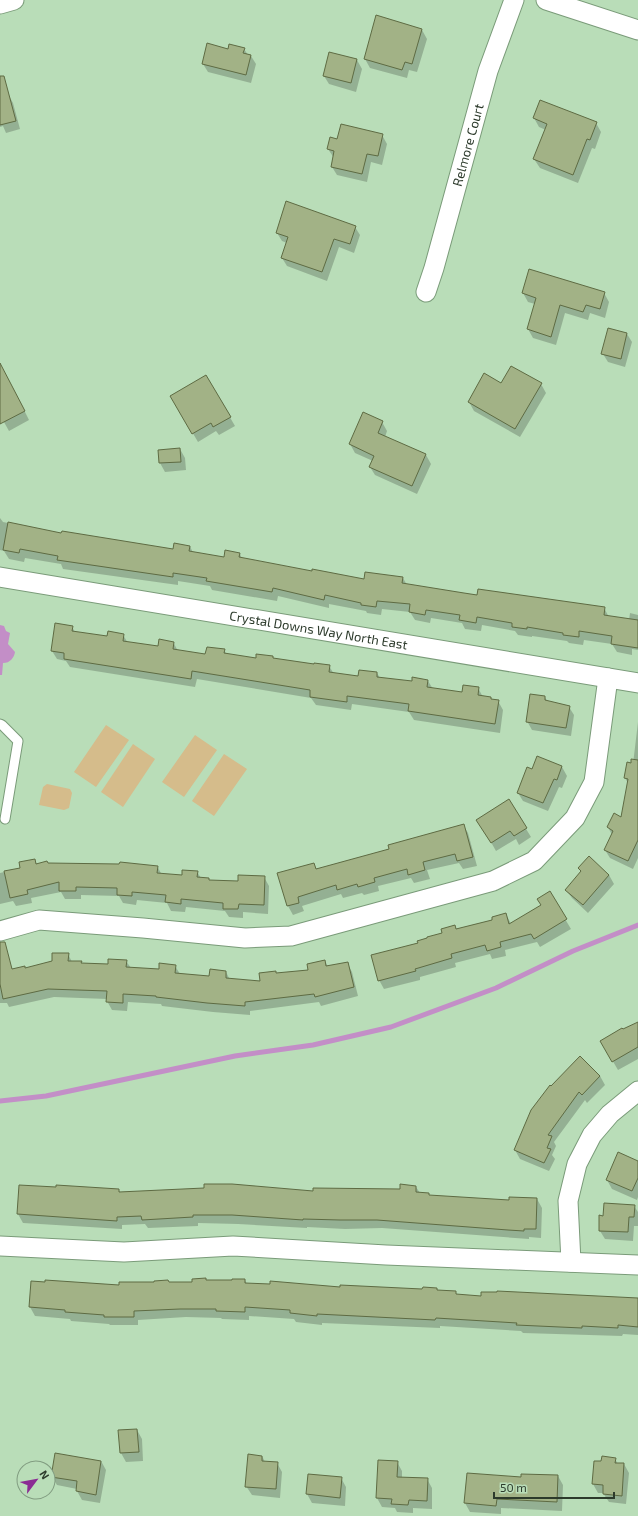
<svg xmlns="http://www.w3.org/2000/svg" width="638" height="1516" viewBox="0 0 638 1516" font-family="'Exo 2',sans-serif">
<rect width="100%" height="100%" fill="#b9ddb8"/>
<!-- green -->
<path fill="#d5bc8b" d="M 106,725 L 129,740 L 96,787 L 74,772 Z
M 195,735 L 217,750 L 184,797 L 162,782 Z
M 133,744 L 155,759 L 123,807 L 101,792 Z
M 224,754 L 247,769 L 214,816 L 192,801 Z
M 47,784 L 70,789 L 72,793 L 69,808 L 64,810 L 39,805 L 43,787 Z"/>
<!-- water -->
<path fill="#c38ec7" d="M 0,625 L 4,626 L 6,631 L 10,633 L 8,644 L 15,652 C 14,658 10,663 3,663 L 2,675 L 0,675 Z"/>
<!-- shadow -->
<path fill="#0003" d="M 422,30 L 427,39 L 417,72 L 409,70 L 407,78 L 370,68 L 365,59 Z
M 244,49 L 248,55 L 251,56 L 256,64 L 251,83 L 208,72 L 203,64 L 229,50 Z
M 357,60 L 362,69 L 356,92 L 329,84 L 324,76 Z
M 8,94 L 13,103 L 20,129 L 6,133 L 3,126 L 0,127 L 0,96 Z
M 534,118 L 596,123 L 601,132 L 595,149 L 592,148 L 578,183 L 540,168 L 534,159 L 546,130 L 539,127 Z
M 382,135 L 387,144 L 382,165 L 371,162 L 367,182 L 337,175 L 332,167 L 334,158 L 328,149 L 338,140 Z
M 355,227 L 360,235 L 354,253 L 339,247 L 327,281 L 287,266 L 282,258 L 287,243 L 282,241 L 277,233 Z
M 523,293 L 604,293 L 609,302 L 605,318 L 590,313 L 588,320 L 565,313 L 556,345 L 533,338 L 528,329 L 535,304 L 528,302 Z
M 627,334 L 632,342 L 625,367 L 608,362 L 603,354 Z
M 206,376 L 235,426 L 219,435 L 216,431 L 198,442 L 171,396 Z
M 0,384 L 13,388 L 29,420 L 9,431 L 0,415 Z
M 541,384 L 546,393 L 520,437 L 474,411 L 469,402 L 501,385 Z
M 382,422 L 387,431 L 385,437 L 426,455 L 431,464 L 417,494 L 375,475 L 370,467 L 373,461 L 355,453 L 350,444 Z
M 180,449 L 185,458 L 186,470 L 165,472 L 160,463 L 159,451 Z
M 0,518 L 3,522 L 62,534 L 174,550 L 190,546 L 193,553 L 224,558 L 240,554 L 242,559 L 313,572 L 365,580 L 403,578 L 407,585 L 463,594 L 604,608 L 609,617 L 629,620 L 630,613 L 638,615 L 638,650 L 632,649 L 632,655 L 617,652 L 612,644 L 584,640 L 583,645 L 569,643 L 567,641 L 532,636 L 532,637 L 518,635 L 515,631 L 482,625 L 481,631 L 465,629 L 462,623 L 431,618 L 430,623 L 415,620 L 410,612 L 382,609 L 381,615 L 367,613 L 366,611 L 329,604 L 329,608 L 278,596 L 277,601 L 212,590 L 210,586 L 178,581 L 178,585 L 63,569 L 61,564 L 25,558 L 24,562 L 9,559 L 4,551 L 0,550 Z
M 72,627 L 75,632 L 108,637 L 123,635 L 128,643 L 159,647 L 173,642 L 178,651 L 206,656 L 224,650 L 227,655 L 257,660 L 273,657 L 274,659 L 329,666 L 334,674 L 359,677 L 377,673 L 380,678 L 413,683 L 428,681 L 433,689 L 463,693 L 478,688 L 483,697 L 491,698 L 492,700 L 498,701 L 503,710 L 500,733 L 414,720 L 409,712 L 352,704 L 351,710 L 316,705 L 311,698 L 197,679 L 195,687 L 70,667 L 66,661 L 57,659 L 52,651 Z
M 545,697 L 547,701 L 569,707 L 574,715 L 571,736 L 532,730 L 527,721 Z
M 638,722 L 638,858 L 633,869 L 610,858 L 605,850 L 612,835 L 608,827 L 622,818 L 628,783 L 625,778 L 633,764 Z
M 538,757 L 562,767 L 567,776 L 562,788 L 559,787 L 548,811 L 523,801 L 518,793 L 533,770 Z
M 509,801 L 531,837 L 519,845 L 516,839 L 496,851 L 483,828 Z
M 463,825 L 468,833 L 477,866 L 463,869 L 459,863 L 427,870 L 430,879 L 414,883 L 411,878 L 378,886 L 379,891 L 364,895 L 362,893 L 343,898 L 341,894 L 302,906 L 304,911 L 293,915 L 288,906 L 278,874 L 314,864 L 317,870 L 391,849 Z
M 35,860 L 37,865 L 48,864 L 157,866 L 162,875 L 183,877 L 197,872 L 201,878 L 209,879 L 209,881 L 239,882 L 264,877 L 269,886 L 268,914 L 243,912 L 243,918 L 229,917 L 225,911 L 186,907 L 185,912 L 171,911 L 167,903 L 137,900 L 136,905 L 123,903 L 119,896 L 81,895 L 81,899 L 65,899 L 61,892 L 31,898 L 32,903 L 16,906 L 13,901 L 0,904 L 0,873 L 21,868 Z
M 579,869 L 609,875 L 614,884 L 588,913 L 572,898 L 566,890 L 582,873 Z
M 549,892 L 571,929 L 540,947 L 537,942 L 505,950 L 506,956 L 492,959 L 490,954 L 455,963 L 456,967 L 420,977 L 420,980 L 384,989 L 379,980 L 419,944 L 443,934 L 455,927 L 456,930 L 493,920 L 506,914 L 511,924 L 542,905 Z
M 68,954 L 72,962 L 81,962 L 82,964 L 109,965 L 126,961 L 131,968 L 160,970 L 175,966 L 180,974 L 210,978 L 226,972 L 230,980 L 261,982 L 277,974 L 309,971 L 325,961 L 328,967 L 347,963 L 352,972 L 358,996 L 321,1006 L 319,1002 L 250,1011 L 250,1015 L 213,1012 L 162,1006 L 161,1004 L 128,1002 L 127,1011 L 112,1010 L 107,1001 L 107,999 L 54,997 L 9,1007 L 7,1003 L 0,1003 L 0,965 L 9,963 L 13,970 L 25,969 L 53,962 Z
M 638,1023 L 638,1059 L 618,1070 L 601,1041 Z
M 600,1076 L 605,1085 L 587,1103 L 585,1100 L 554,1142 L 556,1146 L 552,1155 L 555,1159 L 549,1171 L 520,1159 L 515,1150 L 551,1087 Z
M 638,1162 L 638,1197 L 637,1200 L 612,1189 L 607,1180 Z
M 416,1187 L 420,1193 L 430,1196 L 510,1201 L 537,1199 L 542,1208 L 541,1238 L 529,1237 L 529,1239 L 382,1228 L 345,1229 L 307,1227 L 307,1228 L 238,1224 L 198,1223 L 198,1226 L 148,1228 L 145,1224 L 122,1225 L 122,1229 L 23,1223 L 18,1214 L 119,1190 L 120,1193 L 314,1192 L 401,1190 Z
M 634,1206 L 638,1212 L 638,1226 L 634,1226 L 633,1241 L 605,1239 L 600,1231 L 604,1217 Z
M 205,1279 L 207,1281 L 245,1280 L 247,1284 L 423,1290 L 437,1289 L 438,1291 L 455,1292 L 457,1295 L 482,1297 L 638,1299 L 638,1335 L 623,1334 L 622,1336 L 523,1333 L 521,1331 L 440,1326 L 440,1328 L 322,1323 L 322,1325 L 296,1322 L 294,1319 L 249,1316 L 249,1320 L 222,1319 L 221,1318 L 186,1317 L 138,1320 L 138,1325 L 110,1325 L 109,1324 L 71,1321 L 70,1319 L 35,1316 L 30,1307 L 32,1282 L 120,1286 L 155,1283 L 193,1283 Z
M 137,1430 L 142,1439 L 143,1461 L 126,1462 L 121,1453 L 119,1431 Z
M 262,1456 L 265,1462 L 277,1463 L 282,1472 L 280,1498 L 252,1495 L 246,1486 Z
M 615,1459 L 618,1464 L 624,1464 L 629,1473 L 626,1504 L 609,1502 L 603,1493 L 598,1493 L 593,1484 L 602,1462 Z
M 101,1461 L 106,1470 L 100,1503 L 82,1500 L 77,1491 L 77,1489 L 57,1485 L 52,1477 Z
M 379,1461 L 397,1462 L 402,1471 L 402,1478 L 427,1479 L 432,1488 L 432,1509 L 413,1508 L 413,1513 L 397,1512 L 395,1508 L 382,1507 L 377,1498 Z
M 309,1475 L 341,1478 L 346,1487 L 345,1506 L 312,1503 L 307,1494 Z
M 558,1476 L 563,1485 L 562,1511 L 501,1508 L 501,1514 L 470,1512 L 465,1503 L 522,1478 Z"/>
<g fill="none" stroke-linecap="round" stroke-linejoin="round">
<!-- stream -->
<path stroke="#c38ec7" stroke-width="5" d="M 0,1101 L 46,1096 L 235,1056 L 313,1045 L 391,1027 L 496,988 L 573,951 L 638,925"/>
</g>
<!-- building -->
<path fill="#a2b286" stroke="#5e6b43" d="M 376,15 L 422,29 L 412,64 L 405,62 L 402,70 L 364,59 Z
M 207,43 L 228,49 L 229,44 L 245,48 L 243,53 L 251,55 L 246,75 L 202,64 Z
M 329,52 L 357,59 L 351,83 L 323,76 Z
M 0,76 L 4,76 L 16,121 L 0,125 Z
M 540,100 L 597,122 L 590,140 L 587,139 L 573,175 L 533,159 L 547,124 L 533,118 Z
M 341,124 L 383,134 L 378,156 L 367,154 L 362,174 L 331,167 L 334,151 L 327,149 L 330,137 L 337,139 Z
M 286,201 L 356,226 L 350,244 L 334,239 L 322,272 L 281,258 L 288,237 L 276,233 Z
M 529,269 L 605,292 L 600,309 L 586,305 L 583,312 L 560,305 L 551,337 L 527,329 L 536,298 L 522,293 Z
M 608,328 L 627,333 L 621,359 L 601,354 Z
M 0,363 L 25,411 L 0,424 Z
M 511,366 L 542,383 L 515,429 L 468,402 L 484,373 L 501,383 Z
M 206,375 L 231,417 L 213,427 L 211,423 L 192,434 L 170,396 Z
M 363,412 L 383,421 L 378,433 L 426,454 L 412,486 L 369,467 L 374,456 L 349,444 Z
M 180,448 L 181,462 L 159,463 L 158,450 Z
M 8,522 L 61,533 L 62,531 L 173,549 L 174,543 L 190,546 L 189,551 L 224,557 L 225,550 L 240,553 L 239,557 L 312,571 L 312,569 L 364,579 L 365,572 L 403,577 L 402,583 L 464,593 L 477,595 L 478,589 L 605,607 L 604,615 L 638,620 L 638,648 L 611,644 L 612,636 L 579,631 L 579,637 L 563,635 L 563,633 L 527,627 L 527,629 L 512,627 L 512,623 L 477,617 L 476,623 L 459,620 L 460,615 L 426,610 L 425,615 L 409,612 L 410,604 L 377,601 L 376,607 L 361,605 L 361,603 L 325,595 L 324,600 L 273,588 L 272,592 L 206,581 L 207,578 L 173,573 L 173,577 L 57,560 L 58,556 L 20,549 L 19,553 L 3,550 Z
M 55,623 L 73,626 L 72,631 L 107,636 L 108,631 L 124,634 L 123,641 L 158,646 L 159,639 L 174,642 L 173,649 L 205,654 L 207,647 L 225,649 L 224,653 L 256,658 L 256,654 L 273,656 L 273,658 L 314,664 L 314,663 L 330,665 L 329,672 L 358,676 L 359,670 L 377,672 L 377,677 L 412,681 L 412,677 L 428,680 L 427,687 L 462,692 L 463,685 L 479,687 L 478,695 L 491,697 L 491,699 L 499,700 L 495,724 L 408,711 L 409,704 L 347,696 L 347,702 L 310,697 L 310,690 L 192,671 L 191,679 L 64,659 L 64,653 L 51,651 Z
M 530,694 L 545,696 L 545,700 L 570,706 L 566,728 L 526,722 Z
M 537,756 L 562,766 L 557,780 L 554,779 L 543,803 L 517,793 L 527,767 L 532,769 Z
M 631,759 L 638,760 L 638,840 L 628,861 L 604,850 L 613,831 L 607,827 L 614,813 L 621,817 L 628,779 L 624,778 L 627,762 L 631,763 Z
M 509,799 L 527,828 L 514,836 L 510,831 L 491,843 L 476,820 Z
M 464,824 L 473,857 L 457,861 L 455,854 L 423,862 L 425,870 L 408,875 L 407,869 L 374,878 L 375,882 L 358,887 L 357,884 L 337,890 L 336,885 L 298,897 L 299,903 L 287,906 L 277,873 L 314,863 L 316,869 L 389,849 L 388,845 Z
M 589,856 L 609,875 L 583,905 L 565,890 L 581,871 L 578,868 Z
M 35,859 L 36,864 L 47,861 L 48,863 L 119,864 L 120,862 L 158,866 L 157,873 L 182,875 L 182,870 L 198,871 L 197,877 L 209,878 L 209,880 L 238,881 L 238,875 L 265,876 L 264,905 L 239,904 L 238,909 L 223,909 L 223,903 L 181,899 L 181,904 L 165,902 L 166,895 L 132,892 L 132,896 L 117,895 L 117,888 L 76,887 L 76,891 L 59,891 L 59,882 L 27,890 L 28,894 L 10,898 L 4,871 L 20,868 L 19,862 Z
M 550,891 L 567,919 L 534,939 L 531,934 L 500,942 L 501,947 L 487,951 L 485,945 L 451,954 L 452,958 L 415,969 L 416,971 L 378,981 L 371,955 L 418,943 L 417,941 L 427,938 L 427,937 L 442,933 L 441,929 L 455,925 L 456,929 L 492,920 L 492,917 L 506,913 L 509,924 L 541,905 L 537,899 Z
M 0,942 L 5,942 L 12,969 L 25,966 L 25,968 L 52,961 L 52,953 L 69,953 L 68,961 L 82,961 L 81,963 L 108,964 L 108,959 L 127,960 L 126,967 L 159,969 L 159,963 L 176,965 L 175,973 L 209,976 L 210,969 L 226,971 L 226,978 L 260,981 L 259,973 L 276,971 L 276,973 L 308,970 L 307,964 L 325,960 L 326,966 L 348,962 L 354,987 L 315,997 L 314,994 L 245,1002 L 245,1006 L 207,1003 L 156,997 L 156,996 L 123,994 L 123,1003 L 106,1002 L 107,991 L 48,989 L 3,999 L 0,984 Z
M 638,1022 L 638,1047 L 612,1062 L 600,1041 L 622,1028 L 623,1029 Z
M 580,1056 L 600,1076 L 582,1095 L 579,1092 L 548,1135 L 552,1136 L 547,1148 L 551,1149 L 544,1163 L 514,1150 L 531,1110 L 550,1085 L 551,1086 Z
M 618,1152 L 638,1161 L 638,1178 L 632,1191 L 606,1180 Z
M 204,1184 L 232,1184 L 313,1191 L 313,1188 L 400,1189 L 400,1184 L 416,1186 L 416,1192 L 429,1193 L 429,1195 L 509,1200 L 509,1197 L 537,1198 L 536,1229 L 524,1229 L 524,1231 L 508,1230 L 377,1220 L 340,1220 L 303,1219 L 303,1220 L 232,1215 L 193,1215 L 193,1217 L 142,1220 L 141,1216 L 117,1217 L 117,1221 L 17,1214 L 19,1185 L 56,1187 L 56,1185 L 119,1189 L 119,1192 L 204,1188 Z
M 604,1203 L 635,1205 L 634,1217 L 629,1217 L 628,1232 L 599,1231 L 599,1215 L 603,1216 Z
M 206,1278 L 206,1280 L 232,1280 L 232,1279 L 245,1279 L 245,1283 L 270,1284 L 270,1281 L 340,1287 L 340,1285 L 422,1289 L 423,1287 L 437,1288 L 437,1290 L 456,1291 L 456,1294 L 481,1296 L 481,1292 L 497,1292 L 497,1291 L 638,1298 L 638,1327 L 618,1325 L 618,1328 L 582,1326 L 582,1328 L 516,1325 L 517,1323 L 436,1318 L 435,1320 L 317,1314 L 317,1316 L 290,1313 L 290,1310 L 245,1307 L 245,1312 L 216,1311 L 216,1309 L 180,1309 L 134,1311 L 134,1317 L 104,1317 L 104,1315 L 65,1312 L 65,1310 L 29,1307 L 31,1281 L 45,1282 L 45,1280 L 119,1285 L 119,1282 L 154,1282 L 154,1281 L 168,1280 L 169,1282 L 192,1282 L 192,1279 Z
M 137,1429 L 139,1452 L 120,1453 L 118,1430 Z
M 55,1453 L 101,1461 L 96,1495 L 76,1491 L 77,1481 L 51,1477 Z
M 248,1454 L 262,1456 L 262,1461 L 278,1462 L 276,1489 L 245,1487 Z
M 602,1456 L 616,1458 L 615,1463 L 624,1463 L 622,1496 L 603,1494 L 603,1485 L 592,1484 L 594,1461 L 601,1461 Z
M 378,1460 L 398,1461 L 397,1477 L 428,1478 L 427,1501 L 409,1500 L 408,1505 L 391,1504 L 392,1499 L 376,1498 Z
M 467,1473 L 521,1477 L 521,1474 L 558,1475 L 557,1502 L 497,1499 L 496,1506 L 464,1503 Z
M 308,1474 L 342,1477 L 340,1498 L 306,1494 Z"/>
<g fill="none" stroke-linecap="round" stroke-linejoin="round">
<defs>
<path id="service" d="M 0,724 L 2,725 L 18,741 L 5,819"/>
<g id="minor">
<path d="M 546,0 L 638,30"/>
<path d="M 0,4 L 14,0"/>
<path id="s1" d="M 426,292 L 434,268 L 488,71 L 514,0"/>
<path id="s2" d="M 0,577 L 638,683"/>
<path d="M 0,931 L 39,920 L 143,928 L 245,938 L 291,936 L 493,881 L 534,861 L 575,818 L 594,782 L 608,678"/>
<path d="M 0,1246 L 124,1252 L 233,1246 L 386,1255 L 638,1265"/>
<path d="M 571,1262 L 568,1201 L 577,1164 L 592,1135 L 610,1114 L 638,1091"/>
</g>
</defs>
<!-- service casing -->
<use href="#service" stroke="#7a9b79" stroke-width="11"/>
<!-- minor casing -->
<use href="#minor" stroke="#7a9b79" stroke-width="21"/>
<!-- service -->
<use href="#service" stroke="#fff" stroke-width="9"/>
<!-- minor -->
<use href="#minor" stroke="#fff" stroke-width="19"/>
</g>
<g text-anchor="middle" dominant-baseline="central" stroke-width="4" stroke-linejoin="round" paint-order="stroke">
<!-- street labels -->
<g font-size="13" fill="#2c3a2b" stroke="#b9ddb8">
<text stroke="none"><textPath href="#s1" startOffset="153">Relmore Court</textPath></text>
<text stroke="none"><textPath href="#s2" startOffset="323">Crystal Downs Way North East</textPath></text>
</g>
</g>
<!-- north arrow -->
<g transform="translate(36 1480) rotate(58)"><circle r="19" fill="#b9ddb8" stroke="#819c80"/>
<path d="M0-3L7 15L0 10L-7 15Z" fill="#8b2b94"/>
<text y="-6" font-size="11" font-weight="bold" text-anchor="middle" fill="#2c3a2b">N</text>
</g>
<!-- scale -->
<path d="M494 1492v6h120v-6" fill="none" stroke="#2c3a2b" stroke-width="2"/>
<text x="500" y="1492" font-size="12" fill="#2c3a2b" stroke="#b9ddb8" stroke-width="3" paint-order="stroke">50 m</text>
</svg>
